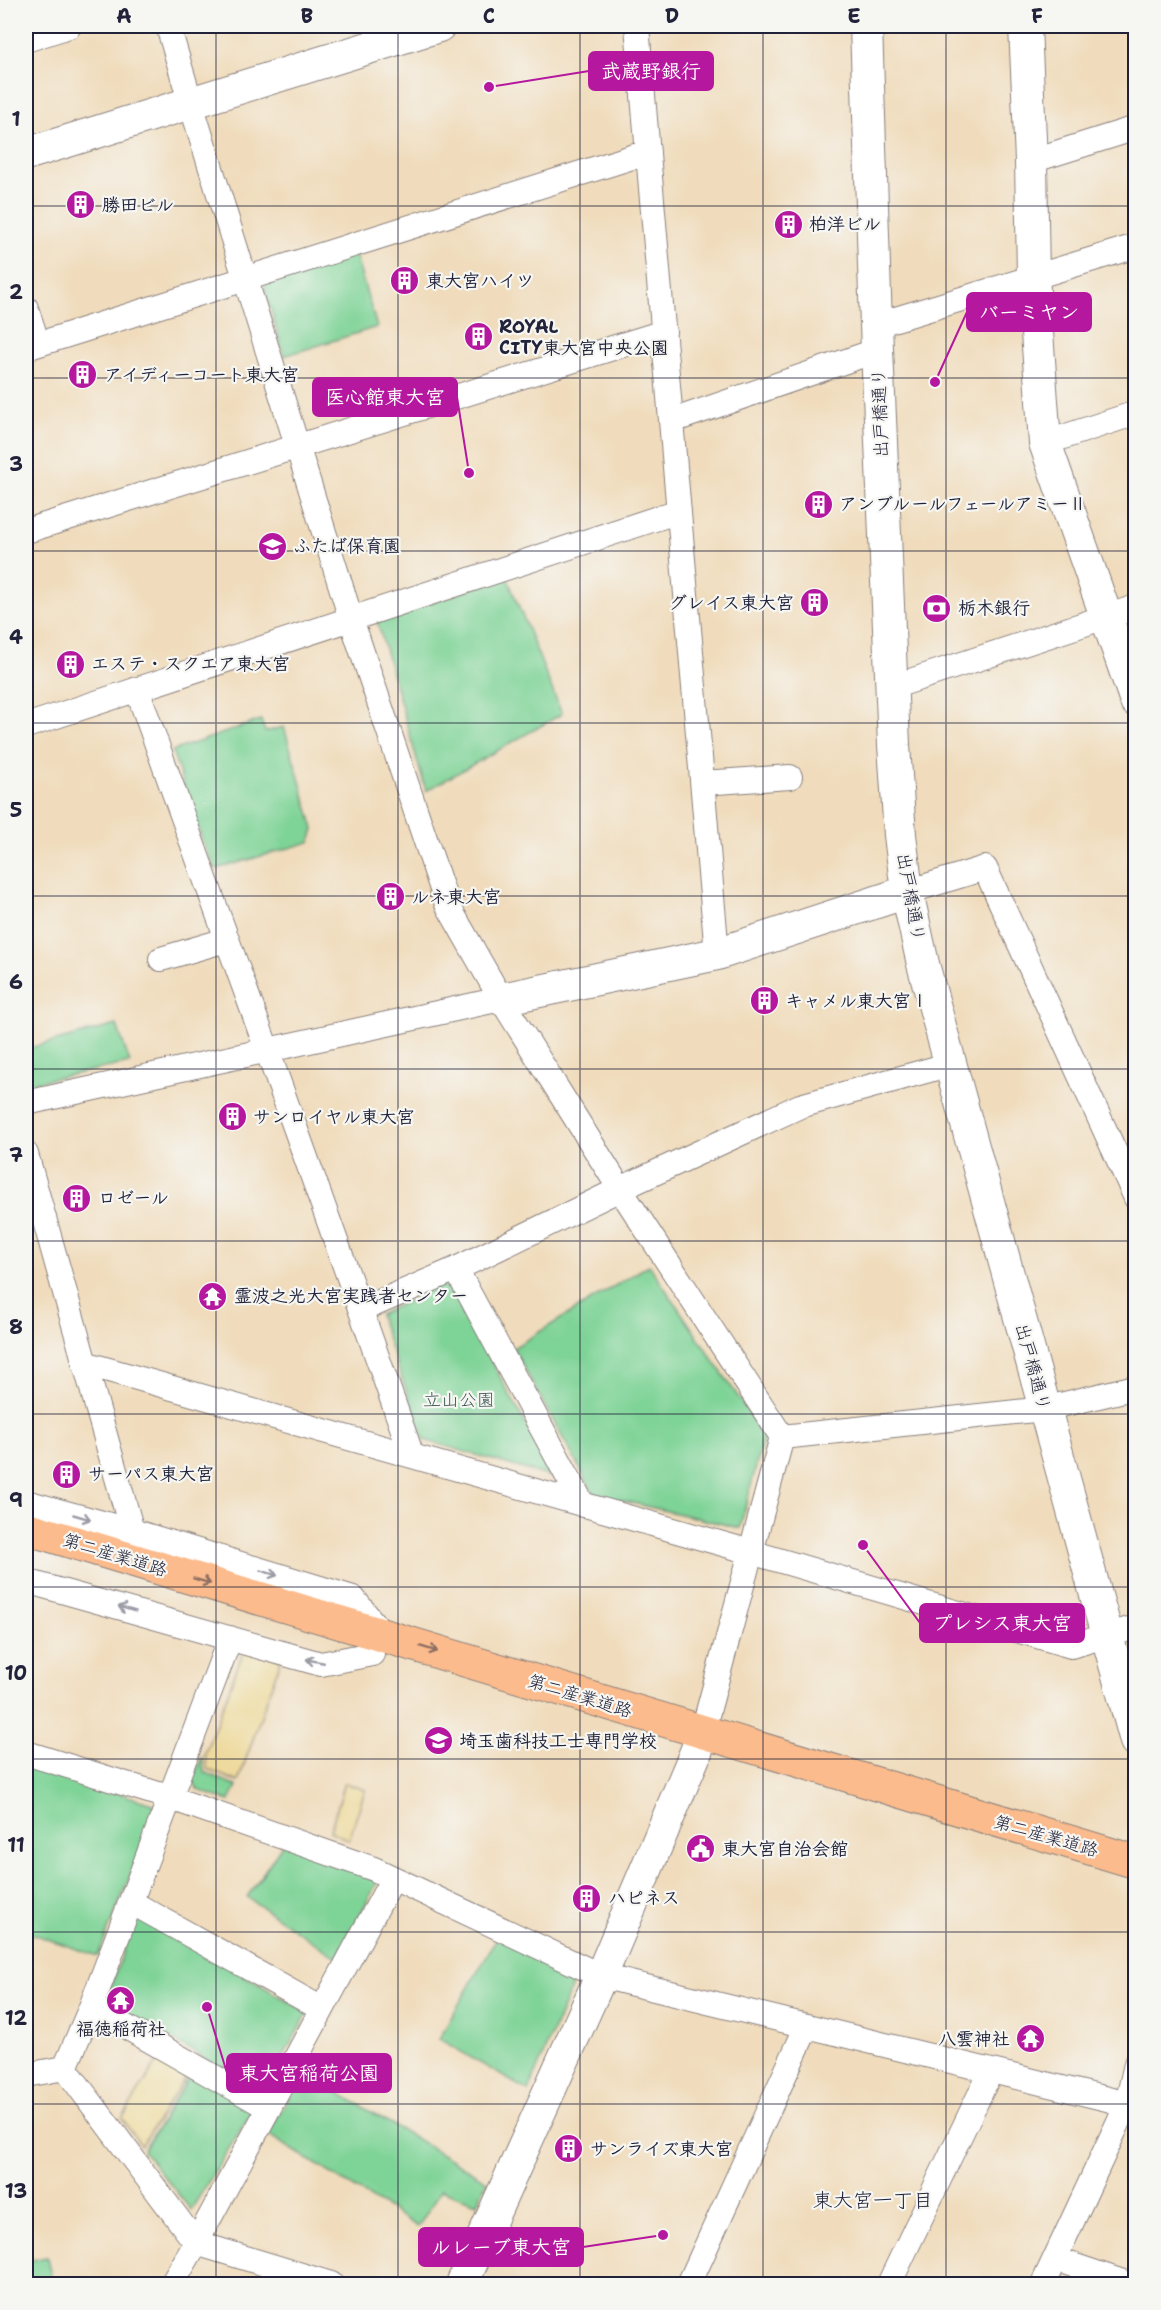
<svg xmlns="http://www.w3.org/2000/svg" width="1161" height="2310" viewBox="0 0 1161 2310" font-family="'Shantell Sans','Klee One',sans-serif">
<rect width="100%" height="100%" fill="#f6f6f2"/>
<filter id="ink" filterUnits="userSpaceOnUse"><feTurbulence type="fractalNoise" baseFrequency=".0167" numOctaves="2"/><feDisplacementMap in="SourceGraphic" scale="12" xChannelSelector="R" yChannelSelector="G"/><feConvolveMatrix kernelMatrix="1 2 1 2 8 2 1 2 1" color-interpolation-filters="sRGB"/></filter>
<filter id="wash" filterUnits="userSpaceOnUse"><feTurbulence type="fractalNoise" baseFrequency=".008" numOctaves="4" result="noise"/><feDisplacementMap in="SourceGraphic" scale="24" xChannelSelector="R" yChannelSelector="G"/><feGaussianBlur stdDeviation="1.35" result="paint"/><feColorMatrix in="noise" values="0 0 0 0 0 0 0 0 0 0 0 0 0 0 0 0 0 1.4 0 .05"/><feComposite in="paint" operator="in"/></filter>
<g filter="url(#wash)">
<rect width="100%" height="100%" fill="#f0dcbc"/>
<!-- green -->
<path fill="#7ed396" stroke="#507a68" stroke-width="1.5" d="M 354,251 L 377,327 L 284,356 L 264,286 L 270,281 Z
M 507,577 L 562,714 L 426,791 L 377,621 Z
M 261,720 L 265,732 L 284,727 L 314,829 L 310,842 L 216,869 L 204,846 L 172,751 Z
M 117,1025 L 130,1063 L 26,1084 L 26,1041 L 29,1048 Z
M 649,1265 L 764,1435 L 740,1528 L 594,1494 L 513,1348 Z
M 448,1281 L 555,1478 L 424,1440 L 379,1315 Z
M 202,1758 L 204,1772 L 237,1786 L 229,1801 L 198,1790 L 192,1780 Z
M 26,1762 L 158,1806 L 98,1956 L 26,1932 Z
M 284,1842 L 378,1881 L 337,1958 L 247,1897 Z
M 138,1913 L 308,2013 L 263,2092 L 105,2001 Z
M 498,1936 L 577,1974 L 528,2091 L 439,2039 Z
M 193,2070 L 254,2108 L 191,2210 L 143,2151 Z
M 304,2072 L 487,2181 L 477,2203 L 441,2190 L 418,2227 L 267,2134 Z
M 47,2257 L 51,2277 L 42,2280 L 42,2284 L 26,2284 L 26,2261 Z"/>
<!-- sand -->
<path fill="#eeda9e" stroke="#887e6c" stroke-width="1.5" d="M 244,1650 L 281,1659 L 238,1782 L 207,1769 L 205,1753 Z
M 345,1783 L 365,1790 L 349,1840 L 330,1831 Z
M 163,2052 L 191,2069 L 141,2146 L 122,2119 Z"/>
</g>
<g filter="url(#ink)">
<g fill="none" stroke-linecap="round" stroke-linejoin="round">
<defs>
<path id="minor" d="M 168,26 L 191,104 L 351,619 L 447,904 L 501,999 L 620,1189 L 782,1437 L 702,1734
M 637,26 L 717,954
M 26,40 L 69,26
M 1031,161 L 1136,128
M 26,308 L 38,344
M 876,325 L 1136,246
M 26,348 L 648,152
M 672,421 L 878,350
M 1045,443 L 1136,413
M 26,531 L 664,332
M 892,687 L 1136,607
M 137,689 C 228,945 323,1200 412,1456
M 26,726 L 679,511
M 703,783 L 790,777
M 907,892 L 985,868 L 1136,1198
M 161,959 L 226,940
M 26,1103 L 501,999
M 26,1154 L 132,1531
M 456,1269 L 583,1505
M 361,1310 L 456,1269 L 620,1189 L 800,1106 L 951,1064
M 84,1363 L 751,1552 L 1071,1646 L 1136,1627
M 782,1437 L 1044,1409 L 1136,1387
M 26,1502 L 132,1531 L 353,1598 L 383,1635
M 26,1581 L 321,1664 L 372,1654
M 26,1753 L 171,1798 L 374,1869 L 601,1976 L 1136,2106
M 131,1902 L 322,2009
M 91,2007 L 269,2108
M 65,2068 L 196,2243 L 172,2284
M 26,2075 L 65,2068 L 91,2007 L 230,1638
M 1055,2259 L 1129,2284
M 331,2284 L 196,2243 L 393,1878
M 689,2284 L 807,2026
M 889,2284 L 991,2071
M 1043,2284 L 1127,2104 L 1136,2064"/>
<path id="tertiary" d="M 866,26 L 876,325 L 894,745 L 900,835 L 907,892 L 923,964 L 1136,1741
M 1025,26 L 1031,161 L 1033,277 L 1045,443 L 1136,701
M 26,154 L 439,26
M 501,999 L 717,954 L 907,892
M 462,2284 L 601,1976 L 696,1752 L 702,1734"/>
<path id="primary" d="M 26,1528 C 396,1639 765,1753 1136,1862"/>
</defs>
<!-- minor casing -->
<use href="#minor" stroke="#897f7c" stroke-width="26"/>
<!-- tertiary casing -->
<use href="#tertiary" stroke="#897f7c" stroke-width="34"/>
<!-- primary casing -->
<use href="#primary" stroke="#897f7c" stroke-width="35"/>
<!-- minor -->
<use href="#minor" stroke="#fff" stroke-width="24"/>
<!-- tertiary -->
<use href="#tertiary" stroke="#fff" stroke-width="32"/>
<!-- primary -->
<use href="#primary" stroke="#fbbb8c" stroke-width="33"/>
</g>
<!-- one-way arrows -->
<defs><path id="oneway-shaft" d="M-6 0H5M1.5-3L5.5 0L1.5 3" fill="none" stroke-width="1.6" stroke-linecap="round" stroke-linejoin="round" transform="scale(1.5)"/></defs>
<g stroke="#9c9ca7">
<use href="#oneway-shaft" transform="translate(82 1517) rotate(16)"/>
<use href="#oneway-shaft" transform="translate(269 1573) rotate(17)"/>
<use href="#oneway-shaft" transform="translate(127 1609) rotate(-164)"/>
<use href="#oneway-shaft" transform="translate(315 1661) rotate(-169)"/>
</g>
<g stroke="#8e6e64">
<use href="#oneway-shaft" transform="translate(202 1581) rotate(17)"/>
<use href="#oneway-shaft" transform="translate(429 1649) rotate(17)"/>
</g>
</g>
<!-- grid -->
<path fill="none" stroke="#22223b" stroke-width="1.5" stroke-opacity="0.55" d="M 216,26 L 216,2284M 398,26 L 398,2284M 580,26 L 580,2284M 763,26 L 763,2284M 946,26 L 946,2284M 26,206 L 1136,206M 26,378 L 1136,378M 26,551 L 1136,551M 26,723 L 1136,723M 26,896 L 1136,896M 26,1069 L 1136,1069M 26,1241 L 1136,1241M 26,1414 L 1136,1414M 26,1587 L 1136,1587M 26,1759 L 1136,1759M 26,1932 L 1136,1932M 26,2104 L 1136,2104"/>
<!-- icons -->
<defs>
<symbol id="building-disc" viewBox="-11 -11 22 22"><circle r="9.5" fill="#b5179e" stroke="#f6f6f2"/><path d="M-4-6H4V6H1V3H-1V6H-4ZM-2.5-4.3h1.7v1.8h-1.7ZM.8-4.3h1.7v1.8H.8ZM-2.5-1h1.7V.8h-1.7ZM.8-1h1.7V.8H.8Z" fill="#fff"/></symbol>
<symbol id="school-disc" viewBox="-11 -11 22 22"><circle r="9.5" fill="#b5179e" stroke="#f6f6f2"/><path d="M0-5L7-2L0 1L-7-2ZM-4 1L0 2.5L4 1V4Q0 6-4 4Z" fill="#fff"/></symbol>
<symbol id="bank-disc" viewBox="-11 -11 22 22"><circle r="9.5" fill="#b5179e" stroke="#f6f6f2"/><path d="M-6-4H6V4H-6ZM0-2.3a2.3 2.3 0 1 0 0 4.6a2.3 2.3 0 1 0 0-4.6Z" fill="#fff"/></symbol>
<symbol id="temple-disc" viewBox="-11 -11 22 22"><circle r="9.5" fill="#b5179e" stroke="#f6f6f2"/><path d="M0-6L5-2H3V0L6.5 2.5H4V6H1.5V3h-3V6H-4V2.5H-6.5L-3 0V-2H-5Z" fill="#fff"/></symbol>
<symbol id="university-disc" viewBox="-11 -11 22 22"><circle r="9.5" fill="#b5179e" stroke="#f6f6f2"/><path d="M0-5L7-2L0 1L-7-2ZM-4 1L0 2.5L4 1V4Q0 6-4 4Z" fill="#fff"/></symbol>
<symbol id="civic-disc" viewBox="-11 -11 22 22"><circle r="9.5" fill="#b5179e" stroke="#f6f6f2"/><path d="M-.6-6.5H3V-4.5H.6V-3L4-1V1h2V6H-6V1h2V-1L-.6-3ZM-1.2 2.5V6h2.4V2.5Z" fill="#fff"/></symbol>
</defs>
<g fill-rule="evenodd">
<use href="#building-disc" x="64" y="188" width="33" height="33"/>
<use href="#building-disc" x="772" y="208" width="33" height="33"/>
<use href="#building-disc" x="388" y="264" width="33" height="33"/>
<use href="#building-disc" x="462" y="320" width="33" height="33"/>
<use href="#building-disc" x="66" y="358" width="33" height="33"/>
<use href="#building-disc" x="802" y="488" width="33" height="33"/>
<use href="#school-disc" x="256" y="530" width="33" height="33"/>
<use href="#building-disc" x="798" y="586" width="33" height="33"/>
<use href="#bank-disc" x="920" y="592" width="33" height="33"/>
<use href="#building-disc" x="54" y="648" width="33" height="33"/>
<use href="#building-disc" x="374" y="880" width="33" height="33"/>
<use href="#building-disc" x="748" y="984" width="33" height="33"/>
<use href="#building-disc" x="216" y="1100" width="33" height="33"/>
<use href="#building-disc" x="60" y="1182" width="33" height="33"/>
<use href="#temple-disc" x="196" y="1280" width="33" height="33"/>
<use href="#building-disc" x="50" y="1458" width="33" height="33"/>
<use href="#university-disc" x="422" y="1724" width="33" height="33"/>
<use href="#civic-disc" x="684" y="1832" width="33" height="33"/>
<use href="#building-disc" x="570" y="1882" width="33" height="33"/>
<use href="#temple-disc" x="104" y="1984" width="33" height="33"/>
<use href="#temple-disc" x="1014" y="2022" width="33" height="33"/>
<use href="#building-disc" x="552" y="2132" width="33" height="33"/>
</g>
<g text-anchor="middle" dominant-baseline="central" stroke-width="4.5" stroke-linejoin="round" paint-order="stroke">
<!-- poi labels -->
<g font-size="18" font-weight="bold" fill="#22223b" stroke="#f6f6f2" text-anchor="start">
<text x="102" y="205">勝田ビル</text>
<text x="809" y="224">柏洋ビル</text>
<text x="426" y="281">東大宮ハイツ</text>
<text x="499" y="327">ROYAL<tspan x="499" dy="21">CITY東大宮中央公園</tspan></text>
<text x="104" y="375">アイディーコート東大宮</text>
<text x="839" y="504">アンブルールフェールアミーⅡ</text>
<text x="293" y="546">ふたば保育園</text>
<text x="794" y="603" text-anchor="end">グレイス東大宮</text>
<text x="958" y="608">栃木銀行</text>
<text x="91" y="664">エステ・スクエア東大宮</text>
<text x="411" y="897">ルネ東大宮</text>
<text x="785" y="1001">キャメル東大宮Ⅰ</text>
<text x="253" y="1117">サンロイヤル東大宮</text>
<text x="98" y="1198">ロゼール</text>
<text x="234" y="1296">霊波之光大宮実践者センター</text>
<text x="88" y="1474">サーパス東大宮</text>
<text x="459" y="1741">埼玉歯科技工士専門学校</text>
<text x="722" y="1849">東大宮自治会館</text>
<text x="608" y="1898">ハピネス</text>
<text x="121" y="2029" text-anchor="middle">福徳稲荷社</text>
<text x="1010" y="2039" text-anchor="end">八雲神社</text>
<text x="590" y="2149">サンライズ東大宮</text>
</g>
<!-- street labels -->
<g font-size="18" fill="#22223b" stroke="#f6f6f2">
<text transform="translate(880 413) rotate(-92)">出戸橋通り</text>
<text transform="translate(911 897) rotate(80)">出戸橋通り</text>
<text transform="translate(1033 1367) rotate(75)">出戸橋通り</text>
<text transform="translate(115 1555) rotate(17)">第二産業道路</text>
<text transform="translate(580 1696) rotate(17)">第二産業道路</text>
<text transform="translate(1046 1836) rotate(16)">第二産業道路</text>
</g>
<!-- park labels -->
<g font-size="18" fill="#3e5756" stroke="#f6f6f2">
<text x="459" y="1400">立山公園</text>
</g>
<!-- neighbourhood labels -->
<g font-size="20" fill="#22223b" stroke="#f6f6f2">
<text x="873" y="2200">東大宮一丁目</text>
</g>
</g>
<!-- callouts -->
<path fill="none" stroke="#b5179e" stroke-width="2" d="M489 87L589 71M935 382L967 312M469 473L457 397M863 1545L920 1623M207 2007L227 2073M663 2235L583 2247"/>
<g fill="#b5179e" stroke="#f6f6f2" stroke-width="2">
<circle cx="489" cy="87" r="6"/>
<circle cx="935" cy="382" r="6"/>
<circle cx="469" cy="473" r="6"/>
<circle cx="863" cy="1545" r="6"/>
<circle cx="207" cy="2007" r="6"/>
<circle cx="663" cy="2235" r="6"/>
</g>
<g fill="#b5179e" stroke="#b5179e" stroke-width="2">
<rect x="589" y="52" width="124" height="38" rx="6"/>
<rect x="967" y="293" width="124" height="38" rx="6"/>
<rect x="313" y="378" width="144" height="38" rx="6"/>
<rect x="920" y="1604" width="164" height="38" rx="6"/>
<rect x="227" y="2054" width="164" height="38" rx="6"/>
<rect x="419" y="2228" width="164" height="38" rx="6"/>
</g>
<g font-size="20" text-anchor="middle" font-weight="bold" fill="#fff">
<text x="651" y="78">武蔵野銀行</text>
<text x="1029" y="319">バーミヤン</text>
<text x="385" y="404">医心館東大宮</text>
<text x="1002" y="1630">プレシス東大宮</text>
<text x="309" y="2080">東大宮稲荷公園</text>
<text x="501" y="2254">ルレーブ東大宮</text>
</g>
<!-- margin -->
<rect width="1161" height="2310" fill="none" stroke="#f6f6f2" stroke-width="66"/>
<rect x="33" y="33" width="1095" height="2244" fill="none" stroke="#22223b" stroke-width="2"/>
<g font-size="20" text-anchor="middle" font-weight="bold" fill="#22223b">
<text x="124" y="23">A</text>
<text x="307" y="23">B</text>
<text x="489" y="23">C</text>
<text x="672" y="23">D</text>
<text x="854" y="23">E</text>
<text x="1037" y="23">F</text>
<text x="16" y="126">1</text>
<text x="16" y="299">2</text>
<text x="16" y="471">3</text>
<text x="16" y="644">4</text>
<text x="16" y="817">5</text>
<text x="16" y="989">6</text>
<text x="16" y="1162">7</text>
<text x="16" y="1334">8</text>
<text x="16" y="1507">9</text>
<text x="16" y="1680">10</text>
<text x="16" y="1852">11</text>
<text x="16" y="2025">12</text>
<text x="16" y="2198">13</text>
</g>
</svg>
